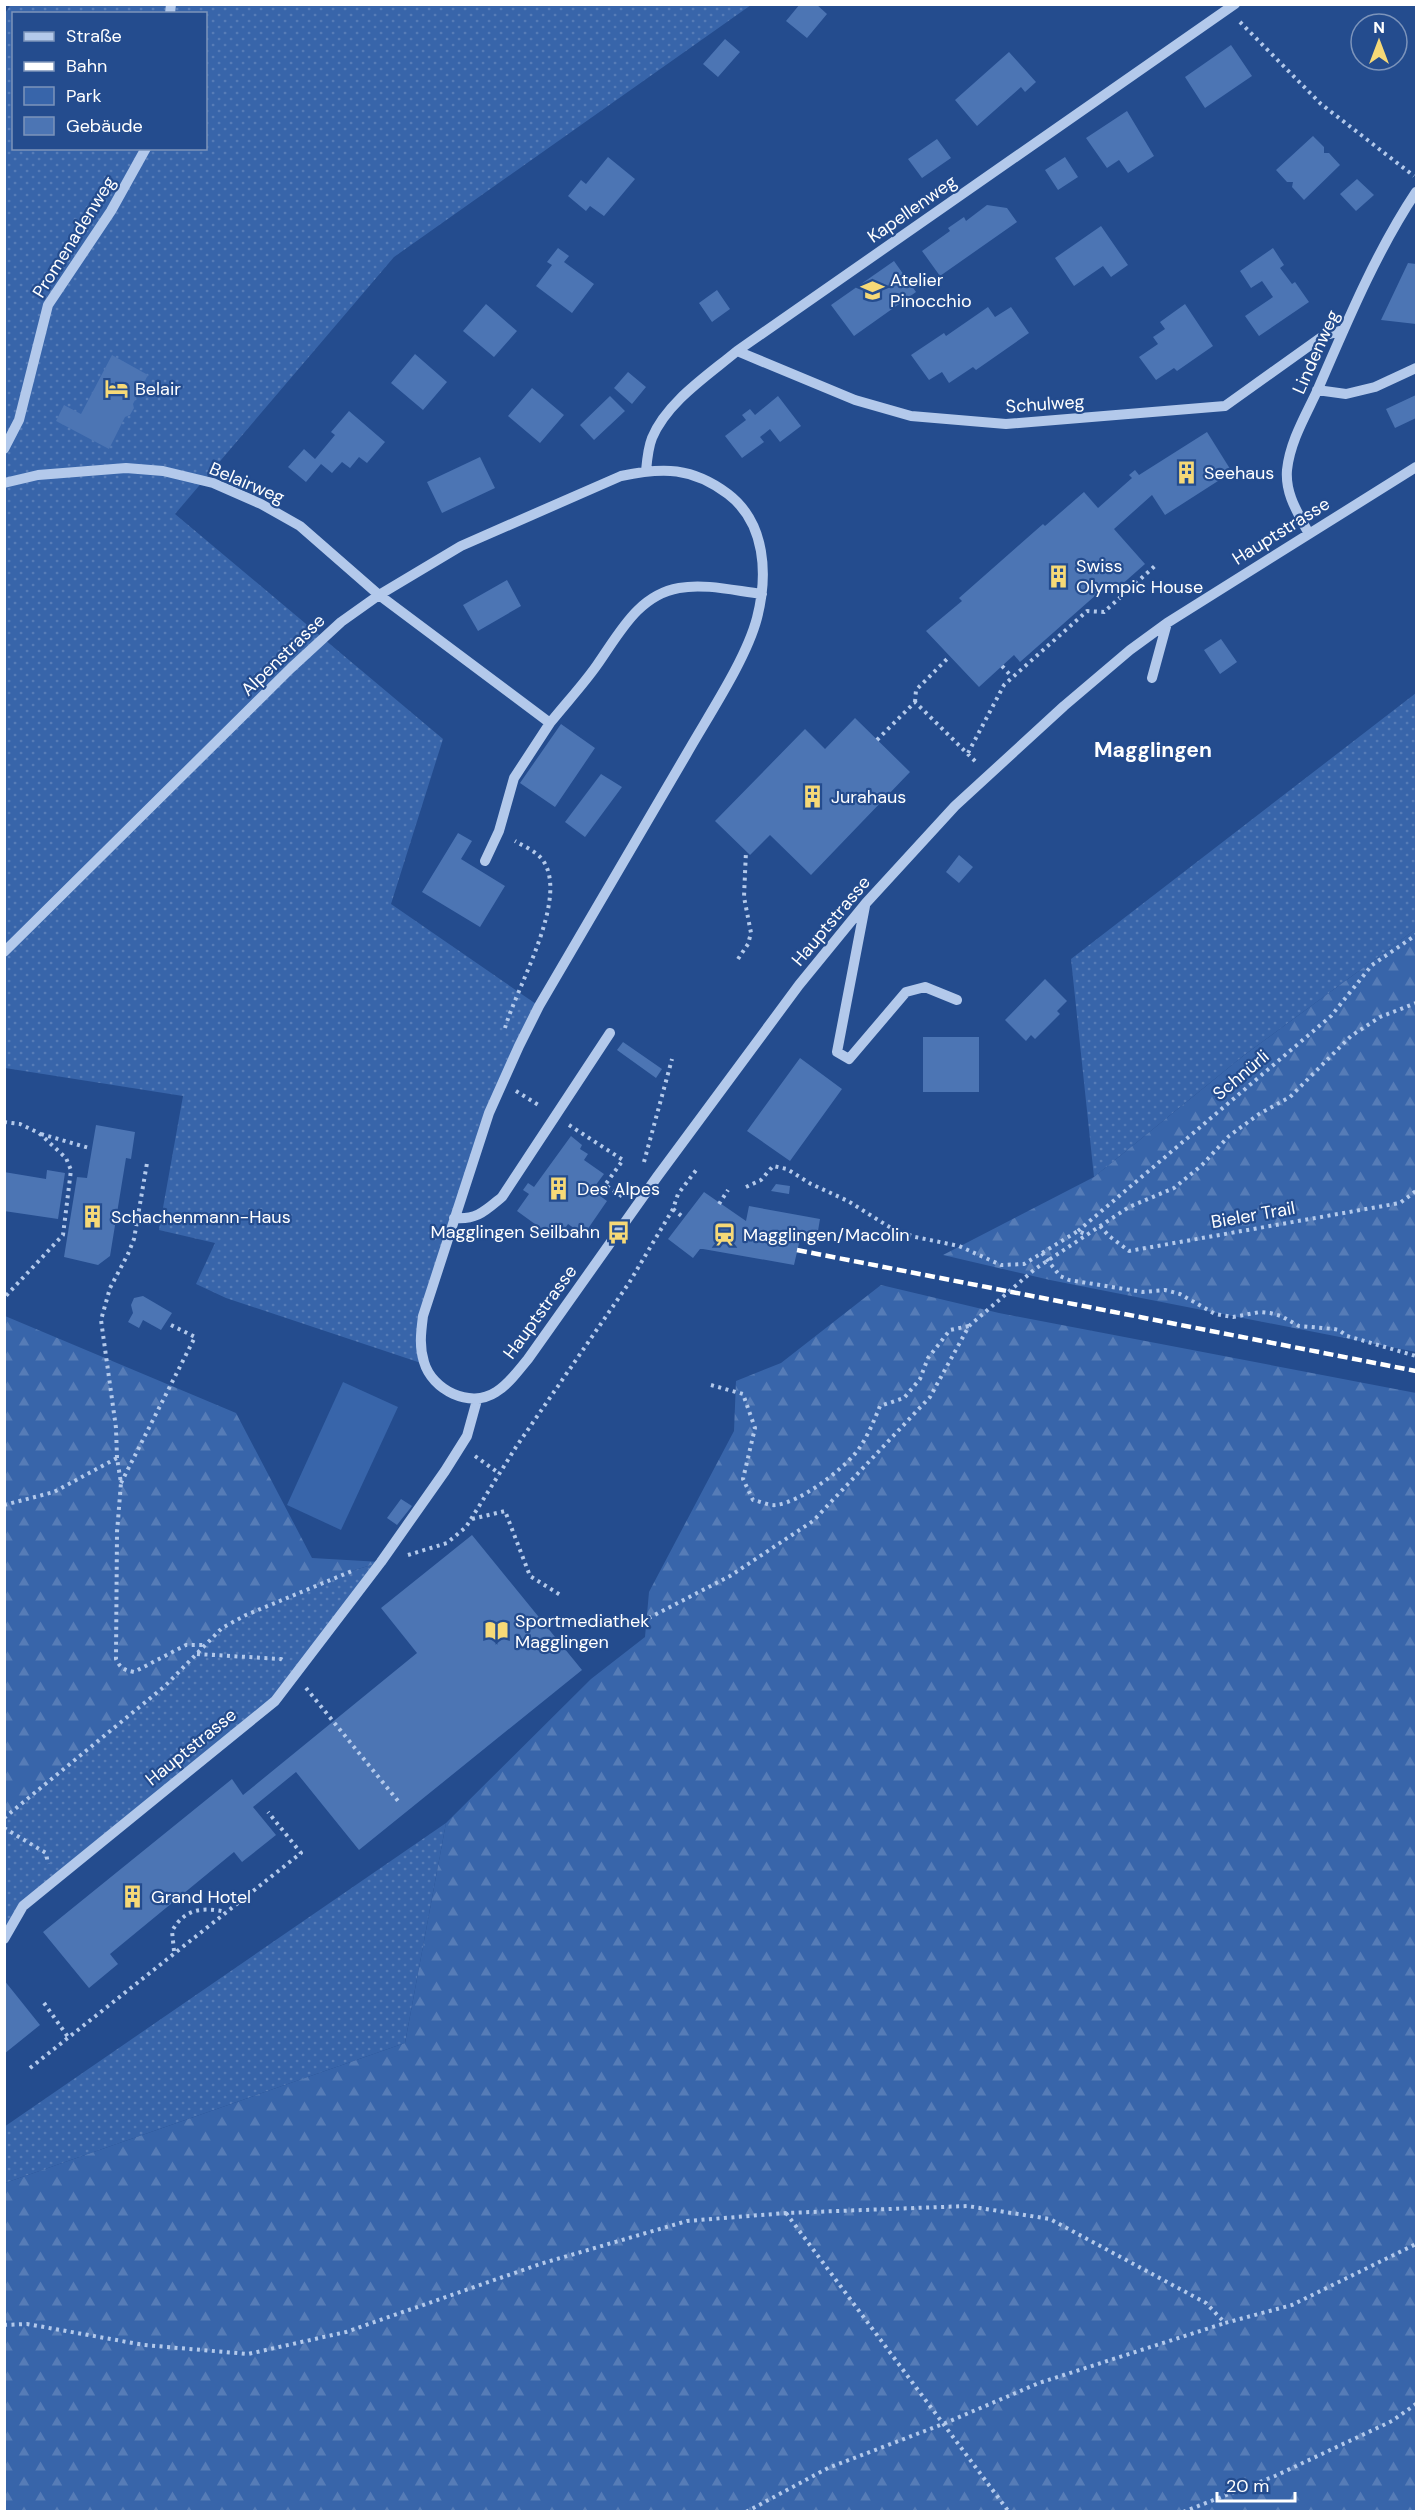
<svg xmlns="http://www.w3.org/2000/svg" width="1421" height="2516" viewBox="0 0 1421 2516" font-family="'DM Sans',sans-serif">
<defs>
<pattern id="grass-dots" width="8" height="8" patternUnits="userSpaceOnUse" patternTransform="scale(1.5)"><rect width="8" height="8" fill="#3865aa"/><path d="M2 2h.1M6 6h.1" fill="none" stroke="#567cb7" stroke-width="1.8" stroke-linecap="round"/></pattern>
<pattern id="forest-firs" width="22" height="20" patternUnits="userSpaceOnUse" patternTransform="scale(1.5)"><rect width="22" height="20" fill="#3865aa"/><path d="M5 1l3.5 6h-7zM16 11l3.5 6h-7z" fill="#567cb7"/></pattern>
</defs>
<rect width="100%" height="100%" fill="#244c8e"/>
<!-- grass -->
<path fill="url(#grass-dots)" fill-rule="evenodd" d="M 11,4 L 751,5 L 394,257 L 175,514 L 443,739 L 391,904 L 539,1006 L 489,1112 L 423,1316 L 424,1364 L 226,1298 L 196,1284 L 215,1243 L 159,1230 L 183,1096 L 5,1068 L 4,15 ZM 14,14 L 206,14 L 206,148 L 14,148 Z
M 1416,693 L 1416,929 L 1243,1056 L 1094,1177 L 1071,959 Z
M 381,1562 L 275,1701 L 23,1906 L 5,1939 L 5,1818 L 165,1686 L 222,1628 L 345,1573 Z
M 446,1823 L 405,2043 L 5,2183 L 4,2127 Z"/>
<!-- forest -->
<path fill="url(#forest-firs)" d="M 1416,929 L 1416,1352 L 1050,1280 L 943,1255 L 1094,1177 L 1243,1056 Z
M 881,1285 L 999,1313 L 1416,1393 L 1416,2511 L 5,2511 L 5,2183 L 405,2043 L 446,1823 L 591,1679 L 645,1637 L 649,1592 L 734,1431 L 736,1381 L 781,1363 Z
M 5,1316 L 236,1413 L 312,1558 L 381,1562 L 345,1573 L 222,1628 L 165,1686 L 5,1818 Z"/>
<!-- green -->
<path fill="#3865aa" d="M 343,1382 L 398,1407 L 341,1530 L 287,1505 Z"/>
<!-- building -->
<path fill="#4c75b4" d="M 800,4 L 816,4 L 827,14 L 807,38 L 786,21 Z
M 725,39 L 740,52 L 718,77 L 703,64 Z
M 1231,45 L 1252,76 L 1205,108 L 1185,77 Z
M 1009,52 L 1036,82 L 1025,92 L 1021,87 L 977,126 L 955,100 Z
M 1127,111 L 1154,156 L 1128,173 L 1119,160 L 1107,168 L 1086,138 Z
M 1313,136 L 1324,147 L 1324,153 L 1329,153 L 1340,165 L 1304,200 L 1292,187 L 1293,182 L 1287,182 L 1276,170 Z
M 937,139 L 951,158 L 922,178 L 908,159 Z
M 608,157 L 635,179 L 604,216 L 590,206 L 586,211 L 568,196 L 581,180 L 586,184 Z
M 1065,157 L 1078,177 L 1058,190 L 1045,170 Z
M 1357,179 L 1374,195 L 1356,211 L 1340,194 Z
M 987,205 L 1007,208 L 1017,222 L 940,276 L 922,251 L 950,231 L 948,228 L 964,217 L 966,221 Z
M 1101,226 L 1128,265 L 1111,277 L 1103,266 L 1074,286 L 1055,258 Z
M 558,248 L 569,256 L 564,262 L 594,284 L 572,313 L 536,286 L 552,265 L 547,262 Z
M 1273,248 L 1284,265 L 1280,268 L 1292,284 L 1295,282 L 1309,302 L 1259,336 L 1245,316 L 1273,297 L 1262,281 L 1251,288 L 1240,271 Z
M 894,261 L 916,292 L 854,336 L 831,305 Z
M 1408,263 L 1416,264 L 1416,324 L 1381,320 Z
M 717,290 L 730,309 L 712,322 L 699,303 Z
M 486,304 L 517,331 L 494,357 L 463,331 Z
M 1185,304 L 1213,346 L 1177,371 L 1174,368 L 1156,380 L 1139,357 L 1158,344 L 1153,337 L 1165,329 L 1160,322 Z
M 988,307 L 995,317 L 1011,307 L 1029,333 L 976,370 L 973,367 L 949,383 L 942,372 L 929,380 L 911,355 L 944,333 L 946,336 Z
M 415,354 L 447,382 L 423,410 L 391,383 Z
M 112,355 L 148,375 L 133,404 L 134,408 L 130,415 L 125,417 L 109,449 L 56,421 L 64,405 L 81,414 Z
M 628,372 L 646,387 L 632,404 L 614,388 Z
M 532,388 L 564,415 L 540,443 L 508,416 Z
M 1416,395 L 1416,418 L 1395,428 L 1386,409 Z
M 610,396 L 625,411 L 594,440 L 580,425 Z
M 778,396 L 801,426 L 780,442 L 770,429 L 760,437 L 764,442 L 742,458 L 725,436 L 746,420 L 742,415 L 750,409 L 755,415 Z
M 349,411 L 385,442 L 367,463 L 359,457 L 350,468 L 342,462 L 332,473 L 321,464 L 306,482 L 288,467 L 304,449 L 315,459 L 335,435 L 331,432 Z
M 1207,432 L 1232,472 L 1165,515 L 1152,495 L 1114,529 L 1145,564 L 1111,594 L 1105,587 L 1020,662 L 1014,655 L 979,687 L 926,631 L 962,601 L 959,598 L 1043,524 L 1045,526 L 1084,492 L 1098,508 L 1132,478 L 1129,475 L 1135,470 L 1139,475 Z
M 480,457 L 495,488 L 442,513 L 427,482 Z
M 507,580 L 521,606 L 478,631 L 463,605 Z
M 1221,639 L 1237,662 L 1220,674 L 1204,650 Z
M 855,718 L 910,772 L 811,875 L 770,835 L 750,855 L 715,821 L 805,729 L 825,749 Z
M 561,724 L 595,748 L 555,807 L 520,783 Z
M 601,774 L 622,787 L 585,837 L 565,822 Z
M 458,833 L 472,841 L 461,859 L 505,886 L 480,927 L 422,892 Z
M 959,855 L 973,867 L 959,883 L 946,872 Z
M 1045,979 L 1067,1001 L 1057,1011 L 1060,1014 L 1035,1039 L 1031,1035 L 1026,1041 L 1005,1020 Z
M 923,1037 L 979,1037 L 979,1092 L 923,1092 Z
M 623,1042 L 662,1069 L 656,1078 L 617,1050 Z
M 800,1058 L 842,1089 L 790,1161 L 747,1131 Z
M 96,1125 L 135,1132 L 131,1159 L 126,1158 L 110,1256 L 98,1265 L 64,1257 L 77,1177 L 87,1178 Z
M 571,1136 L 582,1145 L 580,1149 L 588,1154 L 584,1160 L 604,1174 L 592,1190 L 607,1201 L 585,1233 L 581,1233 L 568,1224 L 557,1240 L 517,1211 L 529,1194 L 523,1190 L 528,1183 L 534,1187 Z
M 47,1170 L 65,1173 L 58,1219 L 4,1211 L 4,1172 L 46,1179 Z
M 776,1184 L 790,1186 L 789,1194 L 771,1191 Z
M 704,1192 L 746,1221 L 749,1206 L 820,1219 L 816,1243 L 800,1239 L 794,1265 L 703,1249 L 700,1249 L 693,1258 L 668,1239 Z
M 143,1296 L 172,1313 L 161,1330 L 143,1320 L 139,1328 L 128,1322 L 133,1313 L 131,1305 L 134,1298 Z
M 401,1499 L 412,1506 L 397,1525 L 387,1518 Z
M 472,1535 L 582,1670 L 359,1850 L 296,1772 L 253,1807 L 276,1835 L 242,1862 L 234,1852 L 110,1954 L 118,1964 L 89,1988 L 43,1932 L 232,1779 L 243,1795 L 417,1653 L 381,1608 Z
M 4,1980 L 40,2025 L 4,2054 Z"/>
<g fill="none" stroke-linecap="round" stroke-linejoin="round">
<!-- path -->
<path stroke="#b3c9eb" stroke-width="4" stroke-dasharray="3 4.5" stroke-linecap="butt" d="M 1240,22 L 1321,104 L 1414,176
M 1002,666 L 1012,677
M 915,702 L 916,690 L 949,657
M 877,740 L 915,702 L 976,762
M 968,753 L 1004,685 L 1087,611 L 1104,612 L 1156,565
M 738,959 L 748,944 L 751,933 L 744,897 L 746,851
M 505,1028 C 517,986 568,901 544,862 C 538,852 525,847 515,841
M 516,1091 L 540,1106
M 4,1122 L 20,1124 L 39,1133 L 66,1158 L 71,1170 L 63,1235 L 4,1298
M 569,1125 L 623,1160 L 605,1185 L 623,1197
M 41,1134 L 89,1148
M 644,1162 L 672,1059
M 746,1187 L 761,1180 L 773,1166 L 787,1169 L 811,1184 L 848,1201 L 891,1228 L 915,1237 L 959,1246 L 1001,1265 L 1024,1264 L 1078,1231 L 1085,1234
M 719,1204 L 728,1190
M 673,1209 L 684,1218
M 1100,1226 L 1109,1236 L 1129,1251 L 1400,1203 L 1416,1191
M 1078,1231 L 1331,1016 L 1372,965 L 1416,935
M 1042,1253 L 1060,1276 L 1069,1280 L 1143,1292 L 1165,1290 L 1180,1294 L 1215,1314 L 1233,1317 L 1260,1312 L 1270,1313 L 1281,1316 L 1299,1326 L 1334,1329 L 1339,1330 L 1347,1336 L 1416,1356
M 711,1385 L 743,1394 L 755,1428 L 743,1479 L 753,1500 C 760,1501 769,1506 776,1505 C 800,1502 838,1473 854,1455 C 866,1441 873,1423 880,1406 L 904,1398 L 920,1379 L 928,1358 L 950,1330 L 969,1326
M 475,1456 L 500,1474
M 117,1458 L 116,1428 L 101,1320 L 110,1288 L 128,1254 L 134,1239 L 147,1163
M 121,1483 L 195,1337 L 171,1325
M 4,1505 L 54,1492 L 117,1458 L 121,1483 L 117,1532 L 116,1659 C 120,1668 124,1670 134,1672 L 186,1645 L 203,1645
M 472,1519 L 505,1511 L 530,1576 L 562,1596
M 408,1555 L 447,1543 L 466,1527 L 516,1447 L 629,1283 L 673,1209 L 678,1194 L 697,1169
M 620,1620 L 639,1623 L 730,1576 L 813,1521 L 930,1397 L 969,1326 L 1035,1269 L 1129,1207 L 1174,1188 L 1202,1165 L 1229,1136 L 1259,1114 L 1290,1097 L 1351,1036 L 1380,1017 L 1416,1003
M 197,1654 L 281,1659 L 284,1661
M 306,1688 L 398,1801
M 4,1818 L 165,1686 L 222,1628 L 246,1615 L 352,1571
M 4,1828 L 46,1853 L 48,1864
M 174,1951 L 172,1931 C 185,1908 203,1907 226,1912
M 44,2003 L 68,2037
M 30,2068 L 301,1853 L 268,1812
M 786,2213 L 1009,2512
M 4,2325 L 27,2324 L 144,2345 L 248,2354 L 346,2332 L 540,2264 L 687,2221 L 786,2213 L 967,2206 L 1050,2219 L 1206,2303 L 1225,2323 L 1292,2305 L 1416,2244
M 746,2512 L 828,2468 L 943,2424 L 1039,2383 L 1225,2323
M 1183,2512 L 1275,2476 L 1392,2421 L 1416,2404"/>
<!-- minor -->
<path stroke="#b3c9eb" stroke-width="10" d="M 170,14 L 171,4
M 737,351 L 855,400 L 911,416 L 1006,424 L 1225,406 L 1323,336 L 1343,330
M 1317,390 L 1346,394 L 1375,387 L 1416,368
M 4,449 L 19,420 L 48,305 L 111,211 L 146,148
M 646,471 C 647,460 648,448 652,438 C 667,402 707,376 737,351 L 1235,4
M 4,483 L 38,475 L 126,468 L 163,471 L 213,483 L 261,504 L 300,526 L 379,595 L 550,723 L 514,778 L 499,831 L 485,861
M 1309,534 C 1298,513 1285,494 1287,470 C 1290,441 1306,415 1318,389 C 1347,322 1376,252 1416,192
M 1152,678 L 1167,623
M 550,723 C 566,703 583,685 597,665 C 619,634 638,595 679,588 C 705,583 736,591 762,594
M 865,906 L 837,1052 L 849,1059 L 906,992 L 925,987 L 957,1000
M 4,952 L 291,668 L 341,622 L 379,595 L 461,546 L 621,476 C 663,467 692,467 728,494 C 766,523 768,575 757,618 C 746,660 708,716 686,755 C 637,838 588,922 539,1006 L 519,1046 L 489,1113 L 423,1316 C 421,1332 419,1346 424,1362 C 432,1390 470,1409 496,1392 C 509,1384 518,1371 528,1359 L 657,1177 L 799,985 L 866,903 L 955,806 L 1064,706 L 1130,650 L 1167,623 L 1416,467
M 454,1218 C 477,1220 485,1211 502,1197 L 610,1033
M 4,1939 L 23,1906 L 275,1701 L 381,1562 L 445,1471 L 467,1436 L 477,1400"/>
<!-- rail -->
<path stroke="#fff" stroke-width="4.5" stroke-dasharray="10 4.5" stroke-linecap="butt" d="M 797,1250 L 1416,1371"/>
</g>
<!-- icons -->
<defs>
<symbol id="school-bare" viewBox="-9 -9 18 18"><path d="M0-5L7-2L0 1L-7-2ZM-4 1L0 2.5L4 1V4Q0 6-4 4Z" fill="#f6d977" stroke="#244c8e" stroke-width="2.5" paint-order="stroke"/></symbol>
<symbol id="hotel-bare" viewBox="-9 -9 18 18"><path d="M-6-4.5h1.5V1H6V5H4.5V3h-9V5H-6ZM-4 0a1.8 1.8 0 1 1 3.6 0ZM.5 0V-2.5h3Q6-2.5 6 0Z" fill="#f6d977" stroke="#244c8e" stroke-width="2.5" paint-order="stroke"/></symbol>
<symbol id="building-bare" viewBox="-9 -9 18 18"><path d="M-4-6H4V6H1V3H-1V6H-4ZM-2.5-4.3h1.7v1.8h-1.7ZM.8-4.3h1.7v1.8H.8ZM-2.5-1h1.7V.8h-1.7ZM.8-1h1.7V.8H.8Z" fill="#f6d977" stroke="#244c8e" stroke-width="2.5" paint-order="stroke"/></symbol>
<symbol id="bus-bare" viewBox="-9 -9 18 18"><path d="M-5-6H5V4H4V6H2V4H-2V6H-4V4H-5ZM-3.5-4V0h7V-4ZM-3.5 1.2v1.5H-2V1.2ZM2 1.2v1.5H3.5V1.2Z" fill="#f6d977" stroke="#244c8e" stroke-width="2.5" paint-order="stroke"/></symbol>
<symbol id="station-bare" viewBox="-9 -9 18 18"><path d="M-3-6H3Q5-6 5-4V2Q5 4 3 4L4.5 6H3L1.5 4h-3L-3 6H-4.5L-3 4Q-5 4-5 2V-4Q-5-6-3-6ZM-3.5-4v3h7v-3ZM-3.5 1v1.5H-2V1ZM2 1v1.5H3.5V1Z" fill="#f6d977" stroke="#244c8e" stroke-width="2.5" paint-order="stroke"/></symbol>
<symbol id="library-bare" viewBox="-9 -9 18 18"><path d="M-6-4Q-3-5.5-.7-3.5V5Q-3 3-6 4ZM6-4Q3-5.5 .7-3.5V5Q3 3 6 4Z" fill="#f6d977" stroke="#244c8e" stroke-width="2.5" paint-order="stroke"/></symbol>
</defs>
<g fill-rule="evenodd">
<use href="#school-bare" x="856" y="274" width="33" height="33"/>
<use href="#hotel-bare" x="100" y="372" width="33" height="33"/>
<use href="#building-bare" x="1170" y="456" width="33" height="33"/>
<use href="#building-bare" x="1042" y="560" width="33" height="33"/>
<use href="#building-bare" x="796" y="780" width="33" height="33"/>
<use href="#building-bare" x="542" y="1172" width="33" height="33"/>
<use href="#building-bare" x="76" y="1200" width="33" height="33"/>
<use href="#bus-bare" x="602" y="1216" width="33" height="33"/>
<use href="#station-bare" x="708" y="1218" width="33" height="33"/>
<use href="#library-bare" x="480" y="1614" width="33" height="33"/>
<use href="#building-bare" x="116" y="1880" width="33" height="33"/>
</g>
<g text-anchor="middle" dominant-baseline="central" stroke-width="4.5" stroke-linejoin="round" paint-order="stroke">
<!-- street labels -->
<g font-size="18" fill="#fff" stroke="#244c8e">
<text transform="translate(912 209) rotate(-35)">Kapellenweg</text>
<text transform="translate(74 237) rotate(-58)">Promenadenweg</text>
<text transform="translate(1316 352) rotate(-66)">Lindenweg</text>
<text transform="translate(1045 404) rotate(-4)">Schulweg</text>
<text transform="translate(247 483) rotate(23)">Belairweg</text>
<text transform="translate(1281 531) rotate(-32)">Hauptstrasse</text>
<text transform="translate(283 655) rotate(-44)">Alpenstrasse</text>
<text transform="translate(831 921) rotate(-50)">Hauptstrasse</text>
<text transform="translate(1241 1075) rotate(-40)">Schnürli</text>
<text transform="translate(1253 1215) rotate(-10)">Bieler Trail</text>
<text transform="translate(540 1312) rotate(-54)">Hauptstrasse</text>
<text transform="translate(191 1747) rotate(-39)">Hauptstrasse</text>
</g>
<!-- poi labels -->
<g font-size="18" fill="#fff" stroke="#244c8e" text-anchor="start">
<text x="890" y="280">Atelier<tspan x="890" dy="21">Pinocchio</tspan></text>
<text x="135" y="389">Belair</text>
<text x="1204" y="473">Seehaus</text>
<text x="1076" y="566">Swiss<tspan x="1076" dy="21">Olympic House</tspan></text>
<text x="831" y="797">Jurahaus</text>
<text x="577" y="1189">Des Alpes</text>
<text x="111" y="1217">Schachenmann-Haus</text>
<text x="600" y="1232" text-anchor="end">Magglingen Seilbahn</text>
<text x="743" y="1235">Magglingen/Macolin</text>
<text x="515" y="1621">Sportmediathek<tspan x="515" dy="21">Magglingen</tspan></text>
<text x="151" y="1897">Grand Hotel</text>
</g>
<!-- quarter labels -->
<g font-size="21" font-weight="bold" fill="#fff" stroke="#244c8e">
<text x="1153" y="750">Magglingen</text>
</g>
</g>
<!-- border -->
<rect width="1421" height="2516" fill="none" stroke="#ffffff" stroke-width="12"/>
<!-- legend -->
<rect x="12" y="12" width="195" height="138" fill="#244c8e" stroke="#7c94bb" stroke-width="1.5"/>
<rect x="24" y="32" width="30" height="9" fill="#b3c9eb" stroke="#7c94bb" stroke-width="1.5"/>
<text x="66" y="42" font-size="18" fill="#ffffff">Straße</text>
<rect x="24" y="62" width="30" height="9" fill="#ffffff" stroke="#7c94bb" stroke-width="1.5"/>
<text x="66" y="72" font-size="18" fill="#ffffff">Bahn</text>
<rect x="24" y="87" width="30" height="18" fill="#3865aa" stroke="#7c94bb" stroke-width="1.5"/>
<text x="66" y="102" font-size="18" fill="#ffffff">Park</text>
<rect x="24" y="117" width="30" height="18" fill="#4c75b4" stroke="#7c94bb" stroke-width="1.5"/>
<text x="66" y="132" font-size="18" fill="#ffffff">Gebäude</text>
<!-- north arrow -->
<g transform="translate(1379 42)"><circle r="28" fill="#244c8e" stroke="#7c94bb" stroke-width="1.5"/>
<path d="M0-4.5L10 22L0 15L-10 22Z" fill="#f6d977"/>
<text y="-9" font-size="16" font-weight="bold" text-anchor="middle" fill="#ffffff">N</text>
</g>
<!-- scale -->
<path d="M1217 2492v9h78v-9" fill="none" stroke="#ffffff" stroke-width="3"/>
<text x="1226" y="2492" font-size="18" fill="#ffffff" stroke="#244c8e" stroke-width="4.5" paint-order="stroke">20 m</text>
</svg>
